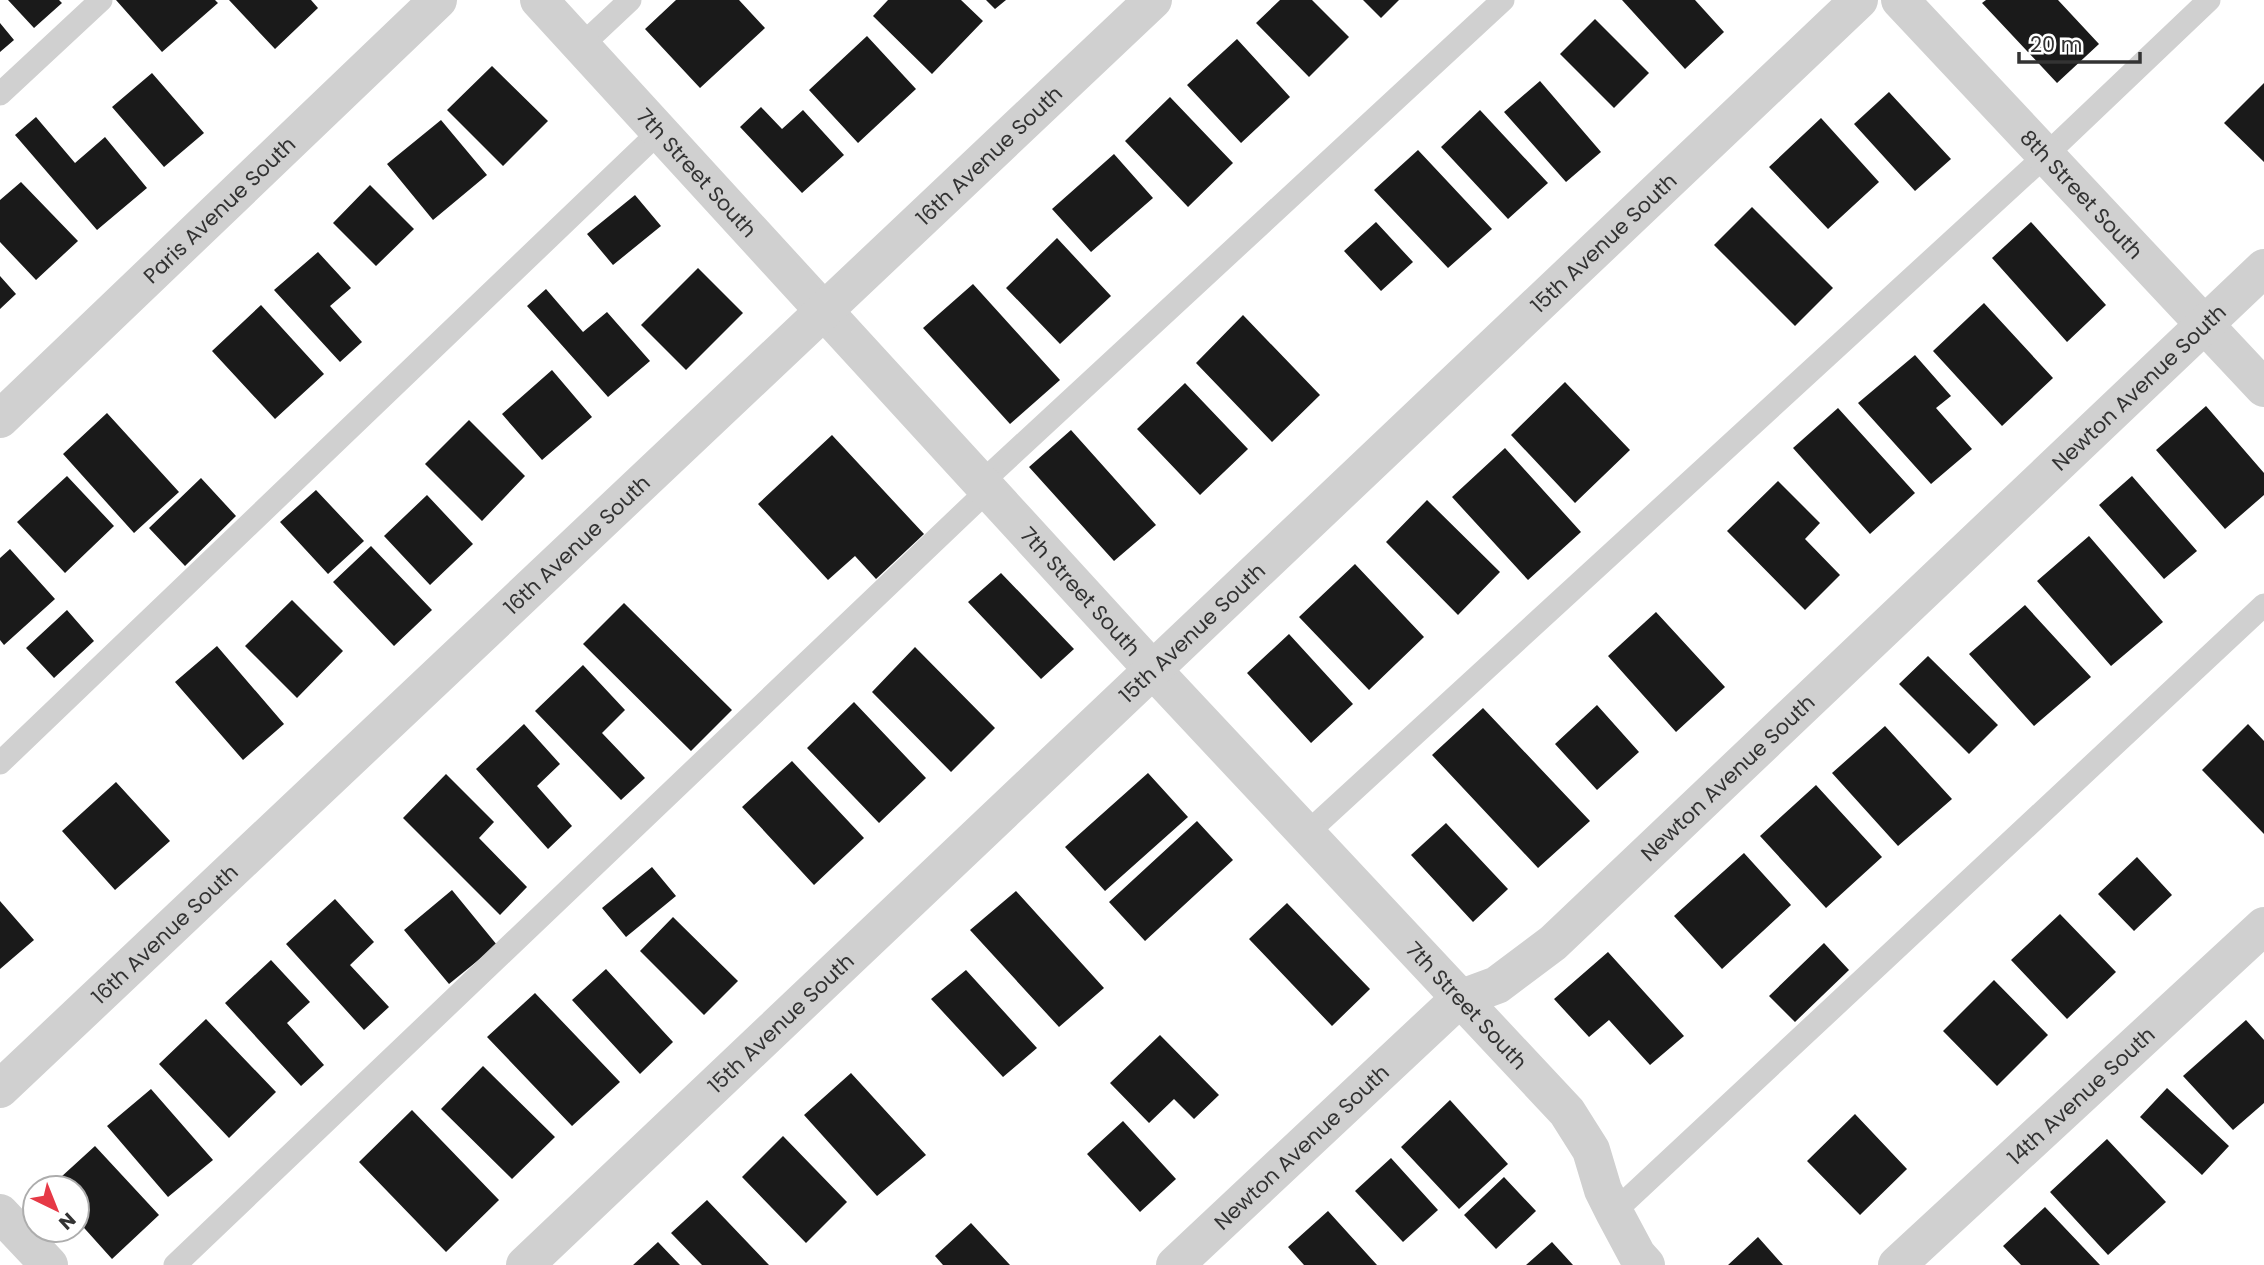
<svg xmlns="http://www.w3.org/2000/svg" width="2264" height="1265" viewBox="0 0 2264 1265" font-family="Poppins,sans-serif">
<rect width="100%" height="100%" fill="#fff"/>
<!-- building -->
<path fill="#1a1a1a" d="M 8,0 L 59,0 L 62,3 L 34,28 Z
M 116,0 L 215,0 L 218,3 L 162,52 Z
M 229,0 L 311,0 L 318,8 L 275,49 Z
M 676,0 L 739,0 L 765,28 L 700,88 L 645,29 Z
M 888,0 L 961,0 L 983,21 L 932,74 L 873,16 Z
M 986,0 L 1006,0 L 995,9 Z
M 1280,0 L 1312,0 L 1349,37 L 1309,77 L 1256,23 Z
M 1363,0 L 1399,0 L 1381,18 Z
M 1622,0 L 1695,0 L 1724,32 L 1685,69 Z
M 1986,0 L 2058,0 L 2099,44 L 2057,83 L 1982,3 Z
M 1595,19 L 1649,73 L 1614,108 L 1560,54 Z
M 0,23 L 14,40 L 0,52 Z
M 867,36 L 916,89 L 858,143 L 809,90 Z
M 1237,39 L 1290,97 L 1241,143 L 1187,85 Z
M 492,66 L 548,121 L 503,166 L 447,110 Z
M 152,73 L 204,133 L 164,167 L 112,107 Z
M 1540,81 L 1601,152 L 1566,182 L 1504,112 Z
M 2264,83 L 2264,162 L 2224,123 Z
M 1889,92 L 1951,159 L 1915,191 L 1854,124 Z
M 1170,97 L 1233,163 L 1188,207 L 1125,141 Z
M 761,107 L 782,129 L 803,110 L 844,155 L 802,193 L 740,127 Z
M 1480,110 L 1548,183 L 1508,219 L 1441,147 Z
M 36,117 L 75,163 L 105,137 L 147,188 L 97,230 L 15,135 Z
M 1821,118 L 1879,182 L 1828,229 L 1769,167 Z
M 441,120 L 487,175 L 433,220 L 387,164 Z
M 1418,150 L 1492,229 L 1448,268 L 1374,190 Z
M 1114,154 L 1153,198 L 1091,252 L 1052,209 Z
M 21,182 L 78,241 L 36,280 L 0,242 L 0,200 Z
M 370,185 L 414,229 L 376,266 L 333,223 Z
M 635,195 L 661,226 L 613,265 L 587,234 Z
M 1752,207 L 1833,288 L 1795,326 L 1714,245 Z
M 1376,222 L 1413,262 L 1381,291 L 1344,251 Z
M 2031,222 L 2106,305 L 2067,342 L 1992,258 Z
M 1057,238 L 1111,296 L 1060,344 L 1006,288 Z
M 318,252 L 351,288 L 330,306 L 362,342 L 340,362 L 274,290 Z
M 698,268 L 743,313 L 686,370 L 641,325 Z
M 0,276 L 16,294 L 0,309 Z
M 973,284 L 1060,380 L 1010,424 L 923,328 Z
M 546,289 L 583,332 L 607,312 L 650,361 L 608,397 L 527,306 Z
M 1984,303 L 2053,378 L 2002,426 L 1933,351 Z
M 261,305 L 324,374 L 275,419 L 212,351 Z
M 1243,315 L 1320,395 L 1272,442 L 1196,363 Z
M 1915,355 L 1951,396 L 1936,408 L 1972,449 L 1931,484 L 1858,403 Z
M 552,370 L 592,417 L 542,460 L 502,414 Z
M 1565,382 L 1630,450 L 1575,503 L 1511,435 Z
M 1185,383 L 1248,449 L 1200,495 L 1137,429 Z
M 2206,406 L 2264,473 L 2264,495 L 2225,529 L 2156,450 Z
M 1838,408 L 1915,493 L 1870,534 L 1793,448 Z
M 107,413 L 179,492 L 134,533 L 63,454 Z
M 469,420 L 525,476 L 482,521 L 425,464 Z
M 1071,430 L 1156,525 L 1114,561 L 1029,467 Z
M 832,435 L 924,534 L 876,579 L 855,556 L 828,580 L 758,504 Z
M 1505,448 L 1581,532 L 1528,580 L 1452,497 Z
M 67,476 L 114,526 L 65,573 L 17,522 Z
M 2132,476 L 2197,551 L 2164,579 L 2099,505 Z
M 201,478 L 236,516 L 185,566 L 149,528 Z
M 1778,481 L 1820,523 L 1805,539 L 1840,575 L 1805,610 L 1727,531 Z
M 316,490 L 364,541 L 328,574 L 280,522 Z
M 427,495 L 473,544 L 430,585 L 384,536 Z
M 1427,500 L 1500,572 L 1458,615 L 1386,542 Z
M 2089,536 L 2163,622 L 2111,666 L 2037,581 Z
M 371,546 L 432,610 L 394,646 L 333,582 Z
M 10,549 L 55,599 L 4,645 L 0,640 L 0,558 Z
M 1355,564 L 1424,637 L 1369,690 L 1299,617 Z
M 1001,573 L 1074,649 L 1041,679 L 968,602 Z
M 292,600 L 343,651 L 297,698 L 245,646 Z
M 624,603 L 732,710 L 691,751 L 583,644 Z
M 2025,605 L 2091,677 L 2034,726 L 1969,654 Z
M 67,610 L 94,641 L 54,678 L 26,648 Z
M 1656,612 L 1725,687 L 1676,732 L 1608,656 Z
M 1289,634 L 1353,704 L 1311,743 L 1247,673 Z
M 217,646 L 284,724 L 243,760 L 175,682 Z
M 915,647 L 995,728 L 951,772 L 872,692 Z
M 1928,656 L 1998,725 L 1969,754 L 1899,684 Z
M 583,665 L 625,710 L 602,733 L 645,778 L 621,800 L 535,711 Z
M 854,702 L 926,778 L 879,823 L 807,748 Z
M 1597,705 L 1639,752 L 1597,790 L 1555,744 Z
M 1483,708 L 1590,821 L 1538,868 L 1432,755 Z
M 524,724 L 560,764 L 537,786 L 572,826 L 548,849 L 476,769 Z
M 2248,724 L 2264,741 L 2264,834 L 2202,770 Z
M 1885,726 L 1952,799 L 1898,846 L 1832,773 Z
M 792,761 L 864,838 L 814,885 L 742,807 Z
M 1148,773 L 1188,817 L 1105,891 L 1065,847 Z
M 446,774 L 494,822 L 479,838 L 527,887 L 500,915 L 403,818 Z
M 116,782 L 170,841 L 115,890 L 62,831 Z
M 1816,785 L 1882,857 L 1826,908 L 1760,836 Z
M 1197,821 L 1233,860 L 1145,941 L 1109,902 Z
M 1446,823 L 1508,889 L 1473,922 L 1411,855 Z
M 1744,853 L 1791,905 L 1722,969 L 1674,916 Z
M 2137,857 L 2172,895 L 2134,931 L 2098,894 Z
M 652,867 L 676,896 L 626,937 L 602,908 Z
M 452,890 L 497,945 L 449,984 L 404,930 Z
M 1016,891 L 1104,988 L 1059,1027 L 970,930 Z
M 335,899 L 374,942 L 350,965 L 389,1007 L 364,1030 L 286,944 Z
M 0,901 L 34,940 L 0,969 Z
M 1287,903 L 1370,989 L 1332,1026 L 1249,939 Z
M 2060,914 L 2116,972 L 2067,1019 L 2011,960 Z
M 673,917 L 738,981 L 704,1015 L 640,951 Z
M 1824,943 L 1849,970 L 1795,1022 L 1769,996 Z
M 1608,952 L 1684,1036 L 1650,1065 L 1609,1020 L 1589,1037 L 1554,999 Z
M 271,960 L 310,1002 L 287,1023 L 324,1065 L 301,1086 L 225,1003 Z
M 606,969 L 673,1042 L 640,1074 L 572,1000 Z
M 966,970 L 1037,1048 L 1003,1077 L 931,999 Z
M 1994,980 L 2048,1035 L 1997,1086 L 1943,1031 Z
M 535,993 L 620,1082 L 572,1126 L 487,1037 Z
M 206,1019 L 276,1092 L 229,1138 L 159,1064 Z
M 2246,1020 L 2264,1040 L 2264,1103 L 2233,1130 L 2183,1076 Z
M 1160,1035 L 1219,1095 L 1194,1119 L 1174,1099 L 1149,1123 L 1110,1083 Z
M 483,1066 L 555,1137 L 512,1179 L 441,1109 Z
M 851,1073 L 926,1155 L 877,1196 L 804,1115 Z
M 2167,1088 L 2229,1146 L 2202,1175 L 2140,1117 Z
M 151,1089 L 213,1160 L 168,1197 L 107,1126 Z
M 1450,1100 L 1508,1164 L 1459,1209 L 1401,1147 Z
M 412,1110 L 499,1200 L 446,1252 L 359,1162 Z
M 1855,1114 L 1907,1169 L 1860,1215 L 1807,1161 Z
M 1123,1121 L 1176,1179 L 1140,1212 L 1087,1154 Z
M 783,1136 L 847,1202 L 806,1243 L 742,1177 Z
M 2107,1139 L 2166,1202 L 2108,1255 L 2050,1192 Z
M 95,1146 L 159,1215 L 112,1259 L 77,1220 L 77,1188 L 49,1188 Z
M 1391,1158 L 1438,1210 L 1403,1242 L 1355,1191 Z
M 1504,1177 L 1536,1211 L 1496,1249 L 1464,1215 Z
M 707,1200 L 769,1265 L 702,1265 L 671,1233 Z
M 2045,1207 L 2100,1265 L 2021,1265 L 2003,1246 Z
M 1328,1211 L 1377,1265 L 1304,1265 L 1288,1247 Z
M 971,1223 L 1010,1265 L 943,1265 L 935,1256 Z
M 1758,1237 L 1783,1265 L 1728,1265 Z
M 658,1242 L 680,1265 L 633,1265 Z
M 1552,1242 L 1573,1265 L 1526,1265 Z"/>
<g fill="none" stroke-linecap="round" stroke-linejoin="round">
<!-- service -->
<path stroke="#d0d0d0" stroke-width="23" d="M 581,46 L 630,0
M 0,94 L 101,0
M 981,483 L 1503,0
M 0,763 L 659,132
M 1306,834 L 2046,155 L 2209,0
M 1614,1212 L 2264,605
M 175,1265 L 988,490"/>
<!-- minor -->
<g stroke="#d0d0d0" stroke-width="38">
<path id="s1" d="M 539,0 L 1153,670 L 1567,1112 L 1591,1150 L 1603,1190 L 1614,1212 L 1637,1255 L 1646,1265"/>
<path id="s2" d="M 1900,0 L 2264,388"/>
<path id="s3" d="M 0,419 L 438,0"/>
<path id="s4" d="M 0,1089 L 1153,0"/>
<path d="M 0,1213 L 49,1265"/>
<path id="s5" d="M 525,1265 L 1859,0"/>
<path id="s6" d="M 1175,1265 L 1459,999 L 1497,985 L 1553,943 L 2264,268"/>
<path id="s7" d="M 1897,1265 L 2264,926"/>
</g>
</g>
<g text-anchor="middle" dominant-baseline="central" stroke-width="7" stroke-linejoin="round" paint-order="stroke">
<!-- street labels -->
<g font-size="21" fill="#333" stroke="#fff">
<text stroke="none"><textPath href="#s4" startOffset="1360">16th Avenue South</textPath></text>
<text stroke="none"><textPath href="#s1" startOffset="234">7th Street South</textPath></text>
<text stroke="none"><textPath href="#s2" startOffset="266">8th Street South</textPath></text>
<text stroke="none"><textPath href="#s3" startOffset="303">Paris Avenue South</textPath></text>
<text stroke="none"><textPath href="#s5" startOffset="1486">15th Avenue South</textPath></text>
<text stroke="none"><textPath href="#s6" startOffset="1307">Newton Avenue South</textPath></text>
<text stroke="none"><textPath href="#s4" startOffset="793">16th Avenue South</textPath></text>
<text stroke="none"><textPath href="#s1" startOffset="802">7th Street South</textPath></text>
<text stroke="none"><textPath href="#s5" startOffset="919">15th Avenue South</textPath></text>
<text stroke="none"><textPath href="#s6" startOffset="740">Newton Avenue South</textPath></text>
<text stroke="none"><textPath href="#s4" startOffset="226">16th Avenue South</textPath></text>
<text stroke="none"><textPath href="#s1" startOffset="1368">7th Street South</textPath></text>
<text stroke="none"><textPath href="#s5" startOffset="352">15th Avenue South</textPath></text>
<text stroke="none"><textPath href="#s7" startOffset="250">14th Avenue South</textPath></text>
<text stroke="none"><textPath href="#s6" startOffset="173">Newton Avenue South</textPath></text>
</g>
</g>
<!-- north arrow -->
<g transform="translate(56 1209) rotate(137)"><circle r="33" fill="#ffffff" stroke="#adadad" stroke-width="2"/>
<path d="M0-5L12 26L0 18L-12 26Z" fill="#e63946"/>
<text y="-10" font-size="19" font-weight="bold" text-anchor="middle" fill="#333333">N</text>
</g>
<!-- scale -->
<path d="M2019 52v10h121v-10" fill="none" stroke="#333333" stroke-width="3.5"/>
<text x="2030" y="52" font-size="21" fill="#333333" stroke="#ffffff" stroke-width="5" paint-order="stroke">20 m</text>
</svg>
